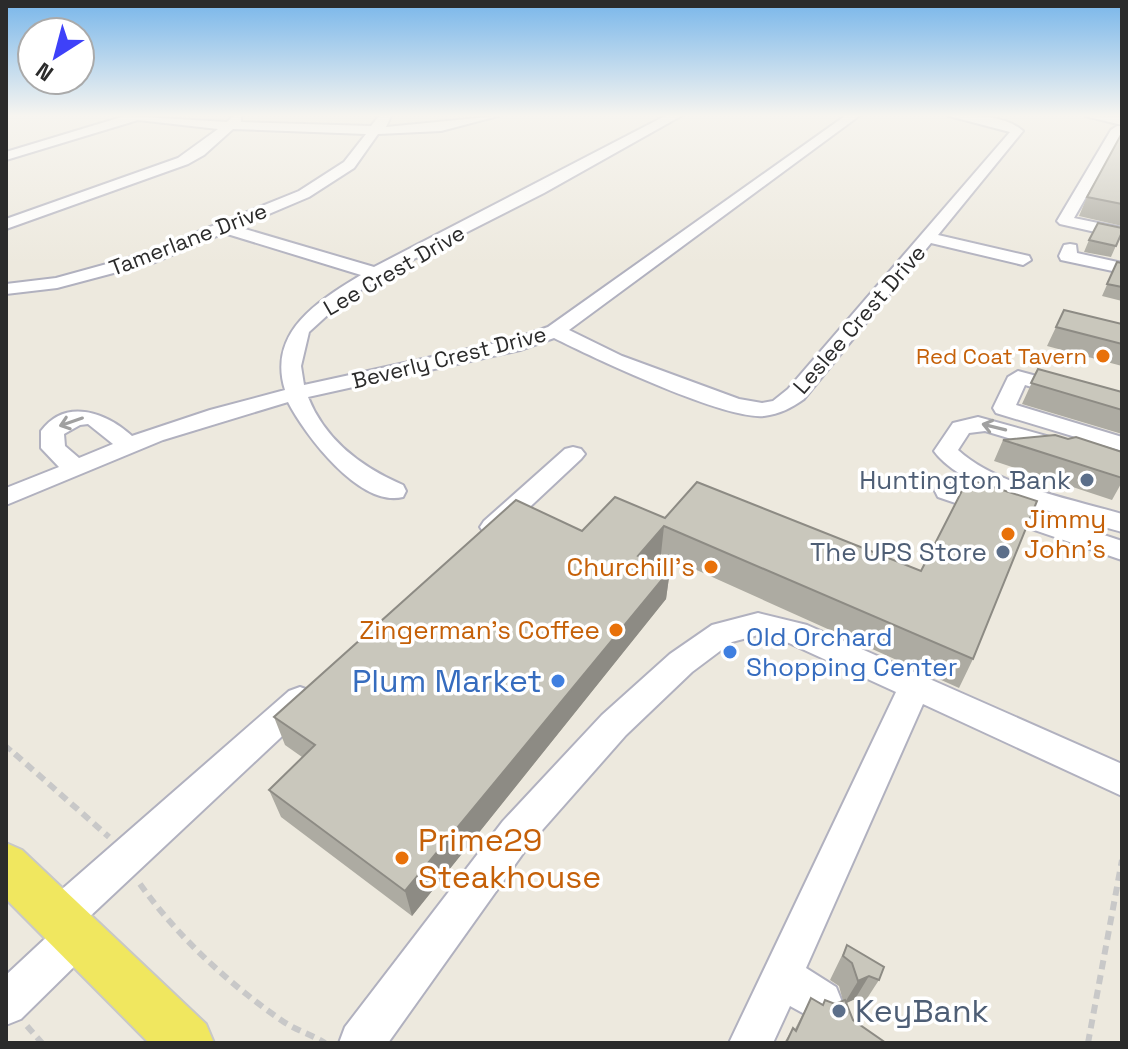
<svg xmlns="http://www.w3.org/2000/svg" width="1128" height="1049" viewBox="0 0 1128 1049" font-family="'Space Grotesk',sans-serif">
<rect width="100%" height="100%" fill="#ede9de"/>
<g fill="none" stroke-linecap="round" stroke-linejoin="round">
<defs>
<path id="minor" d="M 125,116 L 227,122 L 233,116 L 241,116 L 241,122 L 371,126 L 379,116 L 391,116 L 386,127 L 498,116 L 441,131 L 378,134 L 354,168 L 309,197 L 238,227 L 374,267 L 665,116 L 681,116 L 544,193 L 406,263 L 344,300 L 309,332 L 301,366 L 304,385 L 514,339 L 548,327 L 845,116 L 859,116 L 569,330 L 622,356 L 739,399 L 762,403 L 773,401 L 788,389 L 1010,132 L 949,116 C 973,116 1004,114 1023,131 L 938,235 L 1029,256 L 1031,260 L 1023,265 L 931,243 L 804,399 C 791,408 780,414 764,416 C 725,420 594,358 554,338 L 520,350 L 308,397 C 325,440 361,467 403,485 L 406,491 L 403,497 C 360,508 305,435 288,402 L 163,440 L 6,505 L 6,488 L 59,467 L 41,448 L 41,431 C 66,397 107,413 132,436 L 210,410 L 285,390 C 267,332 318,301 361,275 L 224,233 L 155,262 L 57,288 L 6,294 L 6,284 L 56,278 L 143,254 L 299,191 L 344,162 L 366,134 L 233,129 L 204,155 L 188,164 L 6,229 L 6,219 L 178,158 L 218,129 L 138,120 L 6,160 L 6,152 ZM 88,424 L 113,444 L 79,458 L 65,446 L 64,434 L 80,425 Z
M 1085,116 L 1122,117 L 1122,125 Z
M 1117,126 L 1122,126 L 1122,134 L 1074,218 L 1122,228 L 1122,238 L 1060,224 L 1057,221 L 1111,130 Z
M 1070,244 L 1076,245 L 1077,253 L 1122,263 L 1122,273 L 1061,260 L 1059,256 L 1064,245 Z
M 1018,371 L 1122,399 L 1122,413 L 1025,385 L 1016,405 L 1122,437 L 1122,451 L 996,413 L 993,408 L 1008,377 Z
M 978,417 L 1122,457 L 1122,472 L 985,431 L 969,433 L 958,450 C 997,486 1072,499 1122,514 L 1122,532 C 1074,518 963,492 934,451 L 953,423 Z
M 573,447 L 581,449 L 585,454 L 581,459 L 502,533 L 493,536 L 484,533 L 480,527 L 484,521 L 565,449 Z
M 947,483 L 1122,541 L 1122,560 L 938,497 L 935,491 L 938,485 Z
M 758,613 L 807,625 L 1122,764 L 1122,796 L 923,704 L 806,968 L 836,987 L 842,1002 L 836,1017 L 821,1023 L 790,1006 L 773,1043 L 729,1043 L 896,692 L 789,643 L 758,635 L 732,642 L 692,672 L 626,735 L 529,845 L 388,1043 L 339,1043 L 345,1027 L 503,821 L 602,715 L 670,654 L 712,625 Z
M 300,687 L 311,691 L 316,700 L 311,709 L 86,920 L 91,922 L 97,936 L 91,950 L 21,1019 L 6,1025 L 6,975 L 50,934 L 45,932 L 39,918 L 45,904 L 289,691 Z"/>
<path id="major" d="M 6,843 L 22,850 L 206,1024 L 214,1043 L 149,1043 L 6,899 Z"/>
</defs>
<!-- minor casing -->
<use href="#minor" stroke="#b1b1bf" stroke-width="4"/>
<!-- major casing -->
<use href="#major" stroke="#c8c8c8" stroke-width="4"/>
<!-- path-far1 -->
<path stroke="#c8c8c8" stroke-width="5" stroke-dasharray="7 5" stroke-linecap="butt" d="M 6,746 L 17,756"/>
<!-- path -->
<path stroke="#c8c8c8" stroke-width="6" stroke-dasharray="9 6" stroke-linecap="butt" d="M 15,754 L 109,837
M 140,884 C 178,937 228,983 281,1020 C 295,1030 311,1034 325,1043
M 27,1026 L 42,1043
M 1088,1043 L 1122,860"/>
<!-- minor -->
<use href="#minor" fill="#fff" fill-rule="evenodd"/>
<!-- major -->
<use href="#major" fill="#f0e75f" fill-rule="evenodd"/>
</g>
<!-- wall -->
<path fill="#adaba2" d="M 1122,133 L 1122,226 L 1079,216 L 1087,197 Z
M 1122,232 L 1111,257 L 1084,252 L 1089,240 Z
M 1117,262 L 1122,263 L 1122,301 L 1102,296 Z
M 1122,324 L 1122,366 L 1047,346 L 1056,327 Z
M 1038,369 L 1122,392 L 1122,434 L 1022,404 Z
M 1068,439 L 1122,452 L 1122,482 L 1112,500 L 994,461 L 1003,440 Z
M 665,518 L 921,571 L 973,659 L 959,688 L 661,554 L 654,563 L 670,570 L 666,599 L 412,916 L 281,817 L 269,790 L 302,757 L 285,745 L 274,717 L 582,531 Z
M 847,945 L 879,980 L 864,1003 L 855,999 L 847,1003 L 853,1020 L 886,1043 L 784,1043 L 793,1028 L 795,1029 L 811,998 L 822,1005 L 825,1000 L 835,1004 L 843,1001 L 839,986 L 830,980 Z"/>
<!-- shaded-wall -->
<path fill="#8d8b84" d="M 664,526 L 661,554 L 635,584 L 638,556 Z
M 670,570 L 666,599 L 412,916 L 405,891 Z
M 869,976 L 855,999 L 844,1004 L 858,981 Z"/>
<!-- building -->
<path fill="#c9c7bc" stroke="#8d8b84" stroke-width="2" d="M 1122,133 L 1122,204 L 1087,197 Z
M 1098,223 L 1122,228 L 1122,232 L 1116,246 L 1089,240 Z
M 1117,262 L 1122,263 L 1122,287 L 1107,284 Z
M 1064,310 L 1122,324 L 1122,344 L 1056,327 Z
M 1038,369 L 1122,392 L 1122,410 L 1031,383 Z
M 1055,435 L 1068,439 L 1076,437 L 1122,452 L 1122,478 L 1003,440 Z
M 968,479 L 1037,501 L 973,659 L 664,526 L 638,556 L 670,570 L 405,891 L 269,790 L 315,745 L 274,717 L 516,500 L 582,531 L 615,497 L 665,518 L 697,482 L 921,571 Z
M 847,945 L 884,967 L 879,980 L 869,976 L 858,981 L 852,963 L 843,956 Z
M 811,998 L 823,1005 L 825,1000 L 835,1004 L 845,1000 L 853,1020 L 886,1043 L 786,1043 L 793,1028 L 796,1031 Z"/>
<!-- one-way arrows -->
<defs><path id="oneway-shaft" d="M-6 0H5M1.5-3L5.5 0L1.5 3" fill="none" stroke-width="1.6" stroke-linecap="round" stroke-linejoin="round" transform="scale(2)"/></defs>
<g stroke="#a0a0a0">
<use href="#oneway-shaft" transform="translate(71 422) rotate(161)"/>
<use href="#oneway-shaft" transform="translate(994 427) rotate(-166)"/>
</g>
<!-- sky -->
<linearGradient id="sky" x2="0" y2="1"><stop stop-color="#78b6ea"/><stop offset="0.44" stop-color="#f7f5f0"/><stop offset="1" stop-color="#f7f5f0" stop-opacity="0"/></linearGradient>
<rect width="1128" height="263" fill="url(#sky)"/>
<!-- markers -->
<g fill="#e8710a" stroke="#fff" stroke-width="3">
<circle cx="1103" cy="356" r="8"/>
<circle cx="1008" cy="534" r="8"/>
<circle cx="711" cy="567" r="8"/>
<circle cx="616" cy="630" r="8"/>
<circle cx="402" cy="858" r="8"/>
</g>
<g fill="#5c6f8a" stroke="#fff" stroke-width="3">
<circle cx="1087" cy="480" r="8"/>
<circle cx="1003" cy="552" r="8"/>
<circle cx="839" cy="1011" r="8"/>
</g>
<g fill="#3f7fe0" stroke="#fff" stroke-width="3">
<circle cx="730" cy="652" r="8"/>
<circle cx="558" cy="681" r="8"/>
</g>
<g text-anchor="middle" dominant-baseline="central" stroke-width="7" stroke-linejoin="round" paint-order="stroke">
<!-- far-street labels -->
<g font-size="22" fill="#2b2b2b" stroke="#fff">
<text transform="translate(188 239) rotate(-21)">Tamerlane Drive</text>
<text transform="translate(394 270) rotate(-30)">Lee Crest Drive</text>
<text transform="translate(859 319) rotate(-49)">Leslee Crest Drive</text>
<text transform="translate(449 357) rotate(-14)">Beverly Crest Drive</text>
</g>
<!-- far-food labels -->
<g font-size="22" fill="#c56008" stroke="#fff" text-anchor="end">
<text x="1087" y="356">Red Coat Tavern</text>
</g>
<!-- service labels -->
<g font-size="26" fill="#4e5e75" stroke="#fff" text-anchor="end">
<text x="1071" y="480">Huntington Bank</text>
<text x="987" y="552">The UPS Store</text>
</g>
<!-- food labels -->
<g font-size="26" fill="#c56008" stroke="#fff" text-anchor="end">
<text x="1024" y="519" text-anchor="start">Jimmy<tspan x="1024" dy="30">John's</tspan></text>
<text x="695" y="567">Churchill's</text>
<text x="600" y="630">Zingerman's Coffee</text>
</g>
<!-- shop labels -->
<g font-size="26" fill="#366cbe" stroke="#fff" text-anchor="start">
<text x="746" y="637">Old Orchard<tspan x="746" dy="30">Shopping Center</tspan></text>
</g>
<!-- near-shop labels -->
<g font-size="32" fill="#366cbe" stroke="#fff" text-anchor="end">
<text x="542" y="681">Plum Market</text>
</g>
<!-- near-food labels -->
<g font-size="32" fill="#c56008" stroke="#fff" text-anchor="start">
<text x="418" y="840">Prime29<tspan x="418" dy="37">Steakhouse</tspan></text>
</g>
<!-- near-service labels -->
<g font-size="32" fill="#4e5e75" stroke="#fff" text-anchor="start">
<text x="855" y="1011">KeyBank</text>
</g>
</g>
<!-- border -->
<rect width="1128" height="1049" fill="none" stroke="#2b2b2b" stroke-width="16"/>
<!-- north arrow -->
<g transform="translate(56 56) rotate(216)"><circle r="38" fill="#ffffff" stroke="#aaaaaa" stroke-width="2"/>
<path d="M0-6L14 30L0 20L-14 30Z" fill="#3e41f9"/>
<text y="-12" font-size="22" font-weight="bold" text-anchor="middle" fill="#2b2b2b">N</text>
</g>
</svg>
